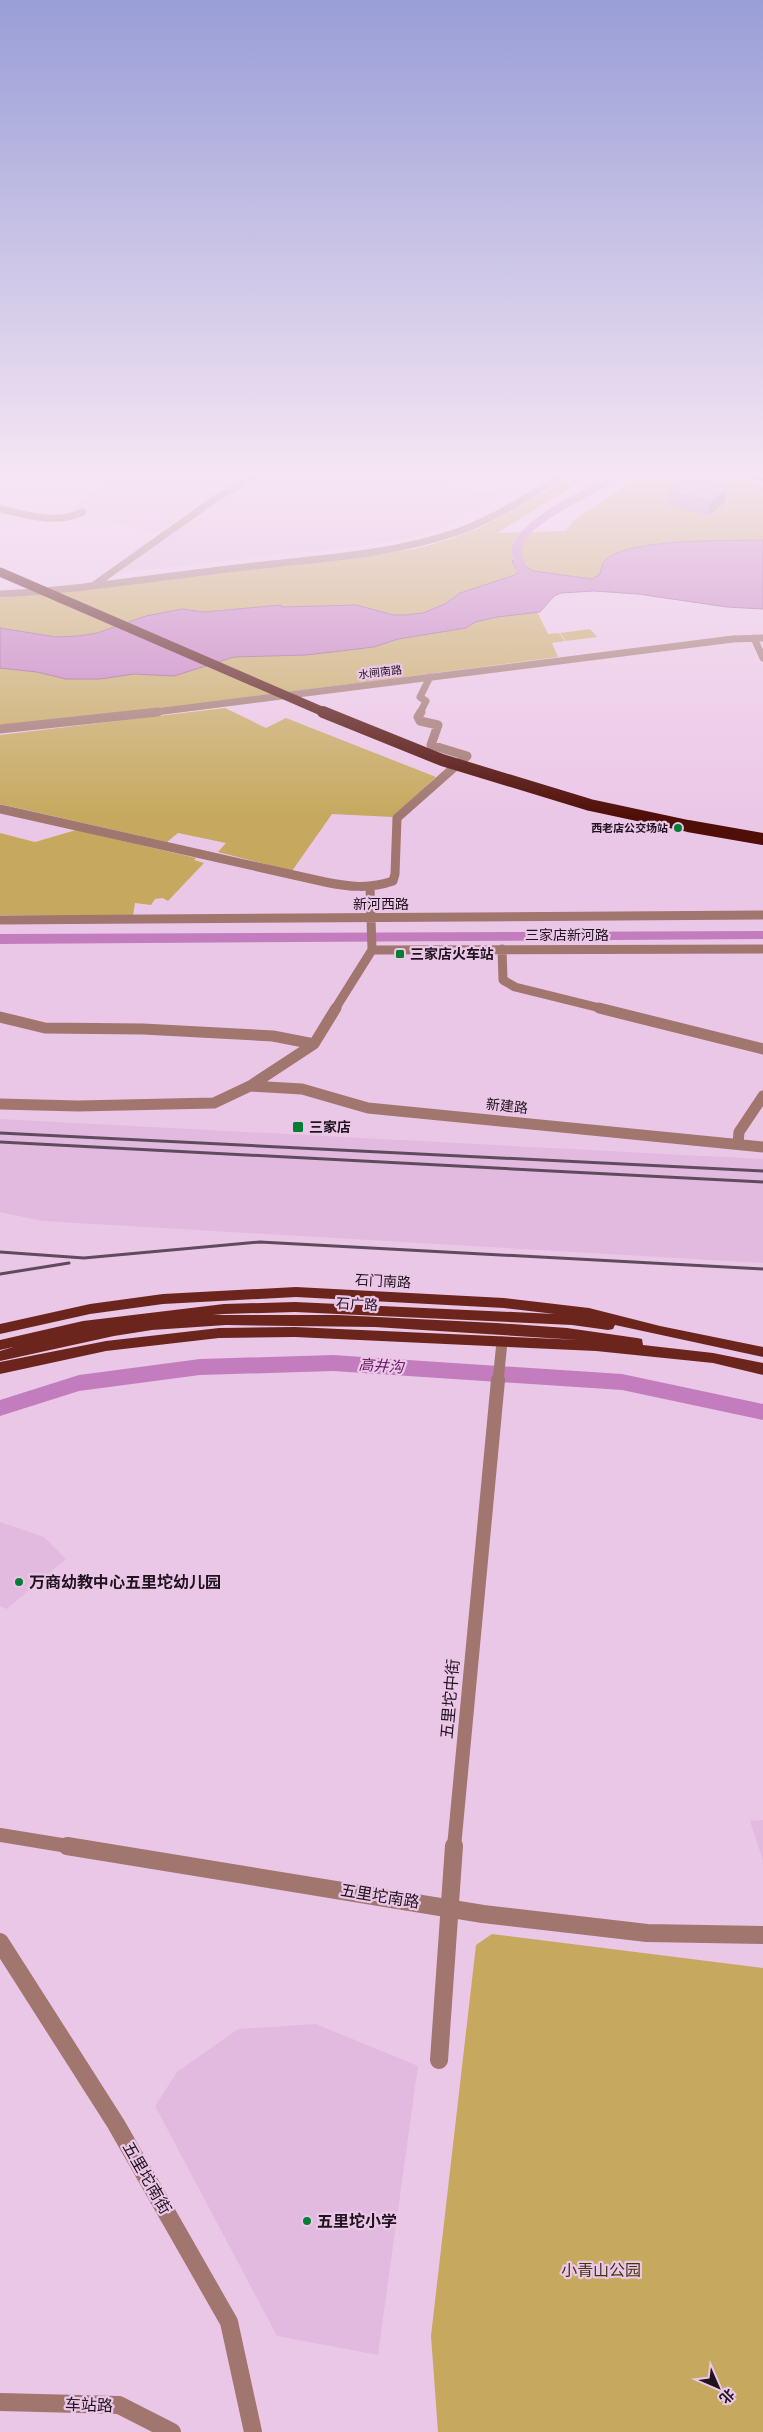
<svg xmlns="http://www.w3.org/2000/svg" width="763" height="2432" viewBox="0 0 763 2432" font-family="'DM Sans','Noto Sans SC',sans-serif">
<rect width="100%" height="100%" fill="#ebc7e7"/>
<!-- built -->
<path fill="#e3badf" d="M 110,477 L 241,477 L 156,533 L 70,512 Z
M 259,477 L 412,477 L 500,495 L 448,525 L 409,538 L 359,546 L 118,573 L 215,503 Z
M 0,1119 L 763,1159 L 763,1263 L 42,1221 L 0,1212 Z
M 0,1522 L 44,1537 L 66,1559 L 7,1609 L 0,1606 Z
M 763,1820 L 763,1861 L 750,1821 Z
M 316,2024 L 418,2066 L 378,2355 L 277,2336 L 155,2106 L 177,2072 L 238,2029 Z"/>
<!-- green -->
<path fill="#c6a95e" d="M 572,477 L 588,477 L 497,533 L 566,531 L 574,520 L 639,477 L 728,477 L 763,486 L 763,540 L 667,544 L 592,579 L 533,571 L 525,566 L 523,562 L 520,577 L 548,634 L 559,633 L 565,641 L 552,643 L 558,657 L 81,719 L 0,725 L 0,598 L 60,593 L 415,549 L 451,539 L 482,527 Z
M 590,629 L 597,637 L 566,641 L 560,633 Z
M 225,708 L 266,728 L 286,718 L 436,777 L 393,817 L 332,814 L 292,871 L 218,852 L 226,843 L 178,833 L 167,842 L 0,804 L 0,735 Z
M 76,830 L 196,858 L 194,860 L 204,863 L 168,901 L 163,898 L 155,899 L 151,905 L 135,903 L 133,916 L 0,915 L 0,833 L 35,842 Z
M 492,1934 L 763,1968 L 763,2432 L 438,2432 L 431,2336 L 476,1945 Z"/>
<!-- water -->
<path fill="#c37dbe" stroke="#925d8e" d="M 763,540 L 763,609 L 727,607 L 638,594 L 594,591 L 561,593 L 554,596 L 540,612 L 497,617 L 475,622 L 466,628 L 398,639 L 374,647 L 306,655 L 234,657 L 174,676 L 134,674 L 100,679 L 66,679 L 37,672 L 0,668 L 0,628 L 56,637 L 78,636 L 97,633 L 146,616 L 182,609 L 204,612 L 281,605 L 281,607 L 356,605 L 394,615 L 405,615 L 423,613 L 445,604 L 460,593 L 515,575 L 518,572 L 512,561 L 523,560 L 525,566 L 533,571 L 592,579 L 600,574 C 601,570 602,564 605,560 C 627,538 730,541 763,540 Z"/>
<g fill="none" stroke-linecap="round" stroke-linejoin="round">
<!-- river -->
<path fill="#c37dbe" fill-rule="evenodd" d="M 607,477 L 618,477 C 599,497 526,520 522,549 C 521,555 524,563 526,568 L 537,575 L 537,579 L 529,579 L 517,572 L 511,549 C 522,517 579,493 607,477 Z
M 763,931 L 763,939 L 0,944 L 0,934 Z
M 333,1355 L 622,1374 L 763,1404 L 763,1420 L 622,1390 L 333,1371 L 200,1375 L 79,1391 L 0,1416 L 0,1400 L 79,1375 L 200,1359 Z"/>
<!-- minor-far4 -->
<path stroke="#a0766f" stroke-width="7" d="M 0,509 C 28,515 55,525 83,512
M 94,585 L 215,499 L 253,477
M 0,594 C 80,590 158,577 237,568 C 311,559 387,556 457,532 C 495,519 527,496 561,477
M 754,638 L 763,658
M 148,713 L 733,639 L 763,638
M 420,713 L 426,701 L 420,697 L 430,677"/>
<!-- minor-far3 -->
<path stroke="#a0766f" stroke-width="9" d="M 0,729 L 158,712
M 0,809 L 325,882 C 349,887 370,889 393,881 L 395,874 L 397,818 L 467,756 L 431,745 L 438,725 L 420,721 L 418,717 L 421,712
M 370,887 L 372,950
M 0,920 L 763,915
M 502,949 L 503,980 L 515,987 L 604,1009
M 372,950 L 763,949
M 335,1009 L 372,950"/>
<!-- minor-far2 -->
<path stroke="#a0766f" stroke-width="11" d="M 599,1008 L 763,1049
M 0,1017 L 45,1028 L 143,1029 L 273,1036 L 314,1044
M 250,1086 L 302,1089 L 368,1108 L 763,1147
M 0,1104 L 78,1106 L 214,1103 L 250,1086 L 314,1044 L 336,1008
M 738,1144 L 739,1132 L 763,1096
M 498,1381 L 502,1342"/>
<!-- minor-far1 -->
<path stroke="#a0766f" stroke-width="14" d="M 0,1835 L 74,1847
M 454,1847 L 498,1380"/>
<!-- minor -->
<path stroke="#a0766f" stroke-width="18" d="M 67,1846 L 483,1914 L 647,1933 L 763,1935
M 0,1942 L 116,2124 L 229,2322 L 253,2432
M 439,2060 L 454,1846
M 0,2402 L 119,2405 L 172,2432"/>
<!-- major -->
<path fill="#6c251d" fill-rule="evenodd" d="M 750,477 L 763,477 L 763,481 L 751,478 Z
M 296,1287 L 504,1298 L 589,1308 L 660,1326 L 763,1347 L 763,1357 L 615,1325 L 613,1329 L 608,1330 L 572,1325 L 295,1312 L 224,1314 L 213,1315 L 338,1315 L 496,1323 L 567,1328 L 637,1338 L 642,1339 L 643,1345 L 713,1353 L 763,1363 L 763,1375 L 713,1363 L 596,1351 L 295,1337 L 219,1338 L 106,1351 L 0,1374 L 0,1362 L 106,1341 L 219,1328 L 295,1327 L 579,1340 L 375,1327 L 226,1325 L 152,1330 L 114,1336 L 0,1361 L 0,1351 L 13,1347 L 0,1350 L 0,1340 L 83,1321 L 224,1304 L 295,1302 L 555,1314 L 504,1308 L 296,1297 L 163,1304 L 90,1314 L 0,1334 L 0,1324 L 90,1304 L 163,1294 Z"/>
<!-- rail -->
<path stroke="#5f4b5d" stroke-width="3" d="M 0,1133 L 763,1171
M 0,1142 L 763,1182
M 0,1252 L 84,1258 L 260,1242 L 763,1269
M 0,1274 L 69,1263"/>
<!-- highway-bridge-far1 -->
<path stroke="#4f0e08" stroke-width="9" d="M 0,572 L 326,713"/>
<!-- highway-bridge -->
<path stroke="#4f0e08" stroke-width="12" d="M 323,712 L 442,760 L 590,805 L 688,826 L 763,839"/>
</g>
<!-- wall -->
<path fill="#a88aa5" d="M 669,491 L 724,503 L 708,516 L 667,505 Z"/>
<!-- shaded-wall -->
<path fill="#887186" d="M 727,489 L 724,503 L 708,516 L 710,502 Z"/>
<!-- building -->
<path fill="#c3a1c0" stroke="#887186" d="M 687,478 L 727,489 L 710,502 L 669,491 Z"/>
<!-- sky -->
<linearGradient id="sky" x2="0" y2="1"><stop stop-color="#999ed7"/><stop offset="0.58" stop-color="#f6e6f4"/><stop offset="1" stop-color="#f6e6f4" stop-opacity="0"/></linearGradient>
<rect width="763" height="817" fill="url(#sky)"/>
<!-- markers -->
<g fill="#037e35" stroke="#ebc7e7" stroke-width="2">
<circle cx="678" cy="828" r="5"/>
<rect x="395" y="949" width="10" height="10" rx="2.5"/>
<rect x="292" y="1121" width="12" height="12" rx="2.5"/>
<circle cx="19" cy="1582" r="5"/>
<circle cx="307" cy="2221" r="5"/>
</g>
<g text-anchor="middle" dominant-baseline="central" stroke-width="4.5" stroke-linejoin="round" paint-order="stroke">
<!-- far-street labels -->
<g font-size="11" fill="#20131f" stroke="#ebc7e7">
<text transform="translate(380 672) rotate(-7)">水闸南路</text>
</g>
<!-- far-poi labels -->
<g font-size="11" font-weight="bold" fill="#20131f" stroke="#ebc7e7" text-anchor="end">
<text x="668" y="828">西老店公交场站</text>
</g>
<!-- street labels -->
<g font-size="14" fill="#20131f" stroke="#ebc7e7">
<text x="381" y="904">新河西路</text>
<text x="567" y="935">三家店新河路</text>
<text transform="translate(507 1106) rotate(6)">新建路</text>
<text transform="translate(383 1281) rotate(3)">石门南路</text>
<text transform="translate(357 1304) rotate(3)">石广路</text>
</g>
<!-- poi labels -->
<g font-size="14" font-weight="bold" fill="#20131f" stroke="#ebc7e7" text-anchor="start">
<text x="410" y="954">三家店火车站</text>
<text x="309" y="1127">三家店</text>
</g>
<!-- water labels -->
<g font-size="15" font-style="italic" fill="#681366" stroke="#ebc7e7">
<text transform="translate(381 1366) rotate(4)">高井沟</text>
</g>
<!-- near-poi labels -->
<g font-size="16" font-weight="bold" fill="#20131f" stroke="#ebc7e7" text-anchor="start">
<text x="29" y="1582">万商幼教中心五里坨幼儿园</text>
<text x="317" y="2221">五里坨小学</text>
</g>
<!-- near-street labels -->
<g font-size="16" fill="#20131f" stroke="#ebc7e7">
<text transform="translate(450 1699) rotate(-85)">五里坨中街</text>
<text transform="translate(380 1896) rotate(9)">五里坨南路</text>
<text transform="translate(147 2178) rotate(60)">五里坨南街</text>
<text transform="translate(89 2405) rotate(2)">车站路</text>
</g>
<!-- near-park labels -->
<g font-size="16" fill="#44360c" stroke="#ebc7e7">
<text x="601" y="2270">小青山公园</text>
</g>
</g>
<!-- north arrow -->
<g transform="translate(718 2387) rotate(135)" stroke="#ebc7e7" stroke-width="4" paint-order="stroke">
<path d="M0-4L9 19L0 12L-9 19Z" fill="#20131f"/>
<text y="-8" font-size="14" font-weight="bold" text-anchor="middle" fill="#20131f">北</text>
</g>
</svg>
